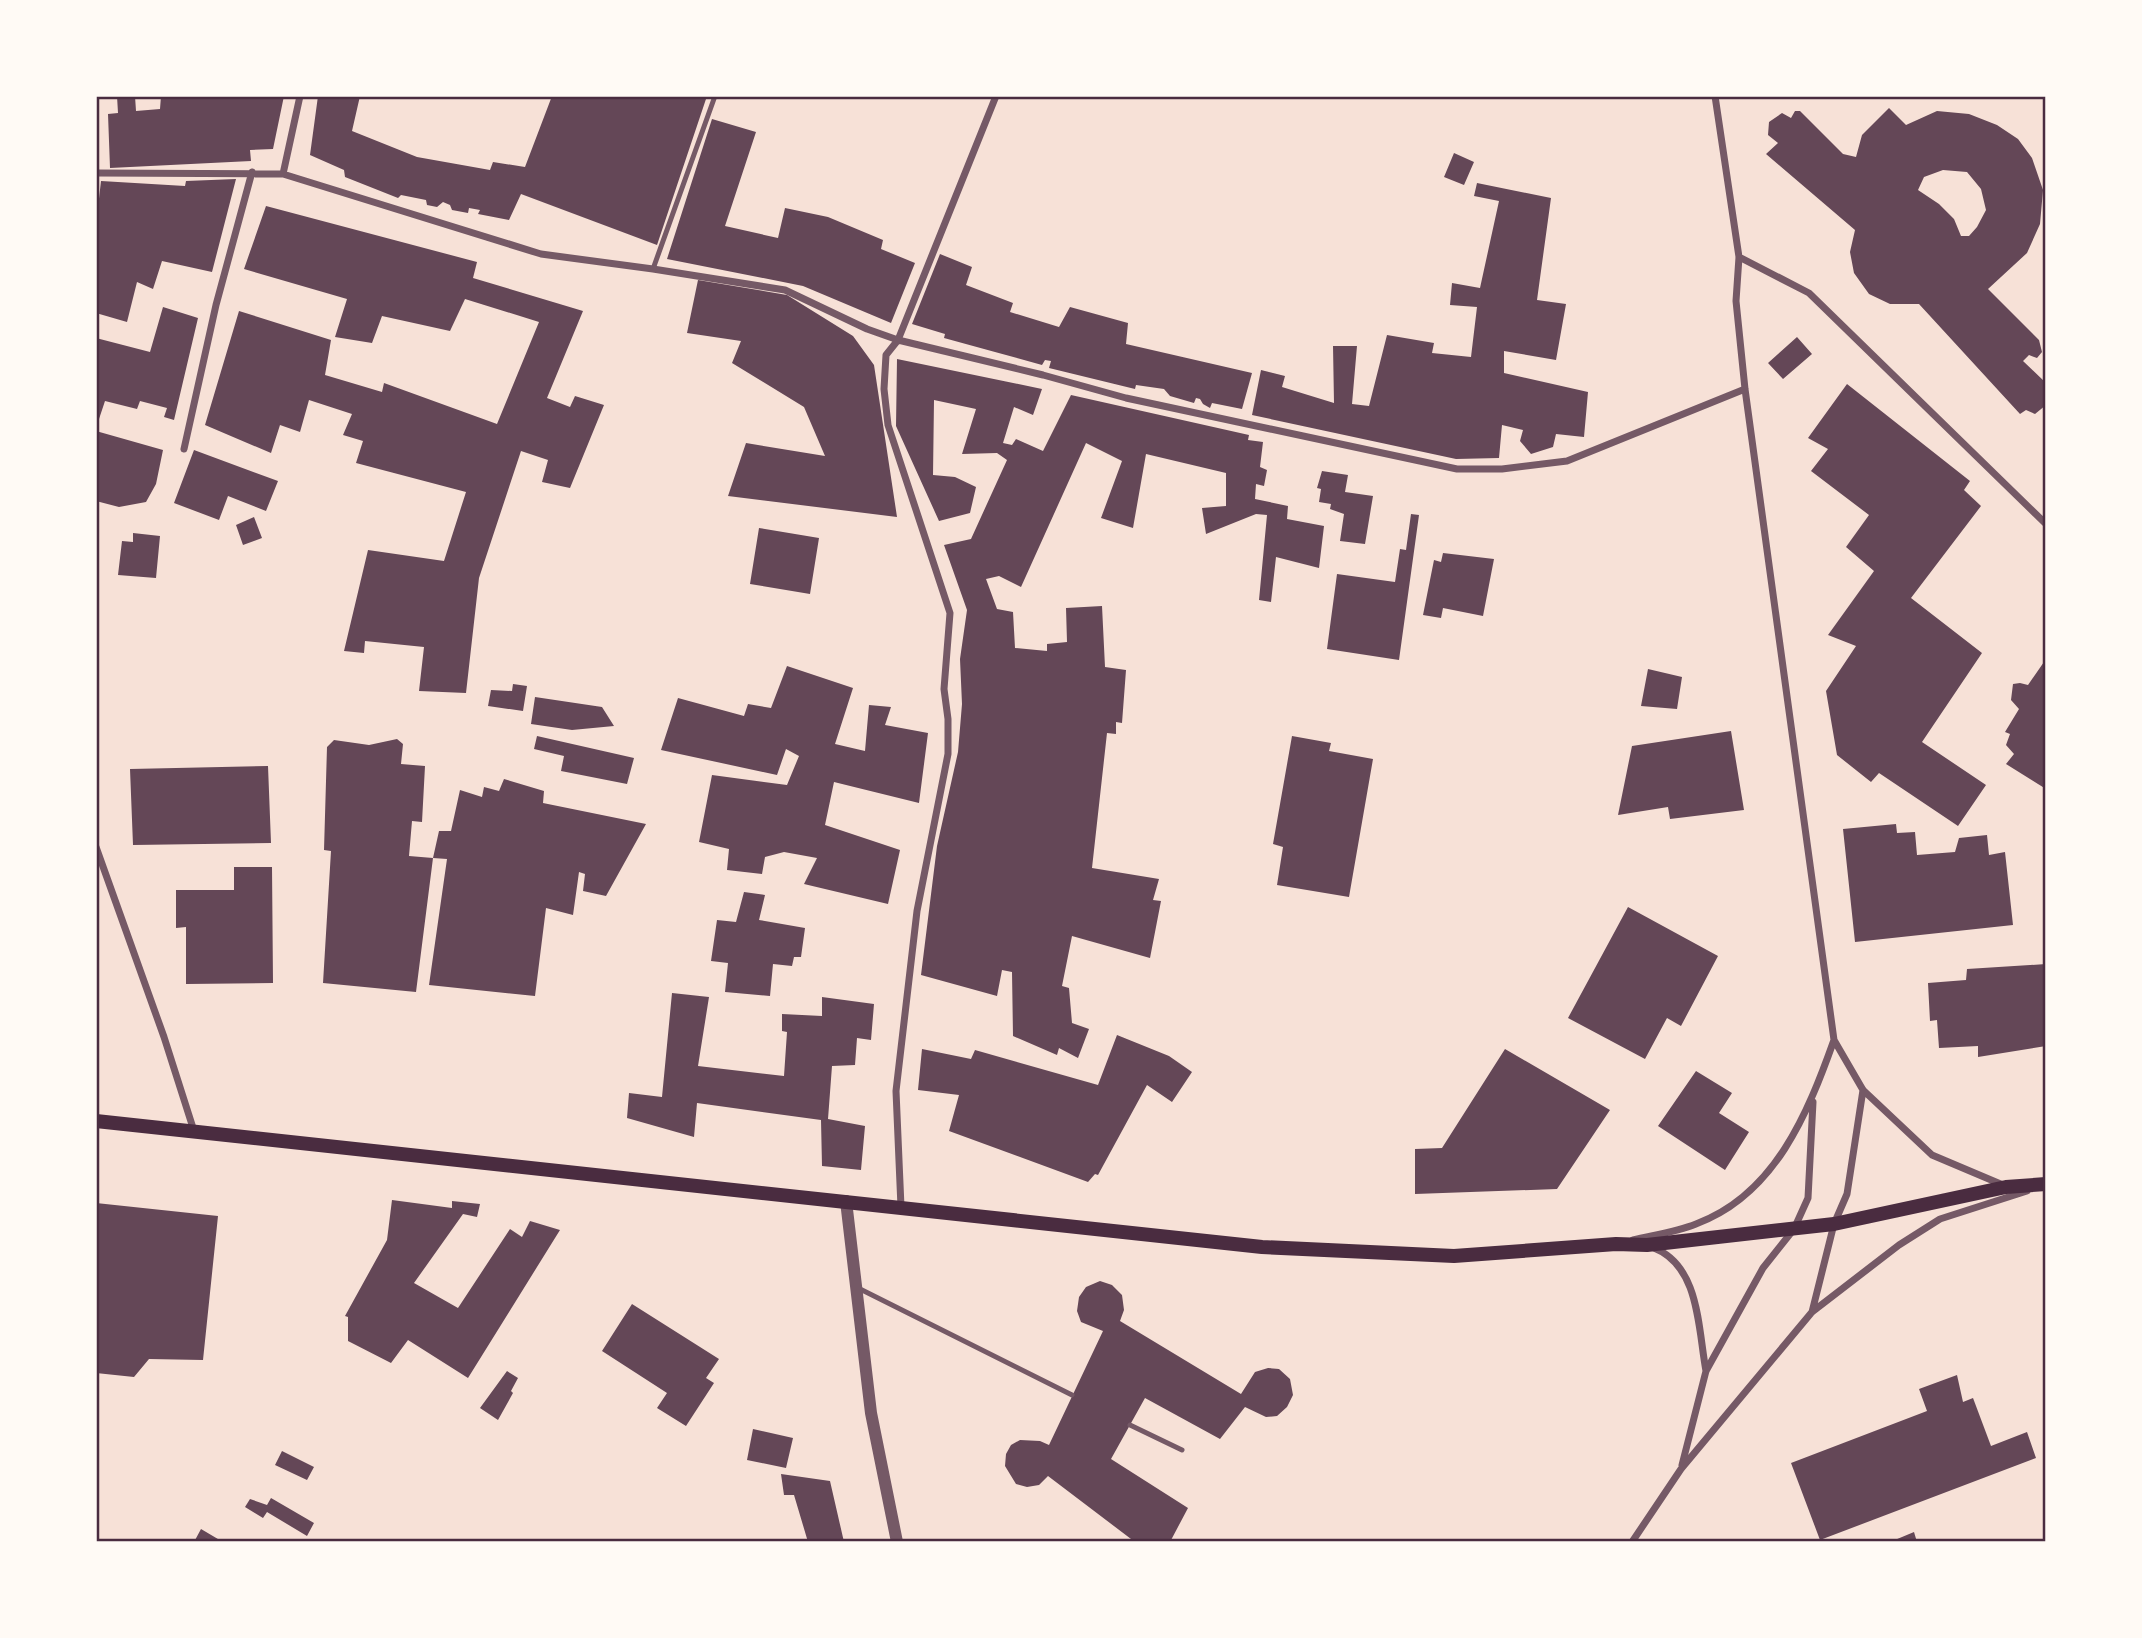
<svg xmlns="http://www.w3.org/2000/svg" width="2142" height="1638" viewBox="0 0 2142 1638" font-family="Raleway,sans-serif">
<rect width="100%" height="100%" fill="#f7e1d7"/>
<!-- building -->
<path fill="#644757" fill-rule="evenodd" d="M 117,96 L 135,96 L 136,111 L 160,109 L 161,96 L 284,96 L 273,149 L 250,150 L 251,161 L 110,168 L 108,114 L 118,113 Z
M 318,96 L 360,96 L 352,131 L 417,157 L 490,170 L 493,162 L 525,167 L 552,96 L 707,96 L 657,245 L 521,194 L 509,220 L 478,214 L 480,210 L 469,208 L 468,213 L 452,210 L 450,205 L 443,202 L 437,207 L 427,205 L 426,200 L 401,195 L 398,198 L 345,177 L 344,170 L 310,155 Z
M 1889,108 L 1906,125 L 1937,111 L 1969,114 L 1997,125 L 2018,139 L 2032,158 L 2043,190 L 2040,224 L 2027,253 L 1988,289 L 2039,340 L 2042,352 L 2037,358 L 2029,355 L 2023,361 L 2046,383 L 2046,405 L 2035,414 L 2026,410 L 2020,414 L 1919,304 L 1890,304 L 1869,294 L 1854,273 L 1850,252 L 1855,230 L 1766,154 L 1778,143 L 1768,135 L 1769,122 L 1782,113 L 1791,118 L 1795,111 L 1800,111 L 1843,154 L 1856,157 L 1862,135 ZM 1943,170 L 1967,172 L 1981,189 L 1986,210 L 1977,227 L 1969,236 L 1961,236 L 1954,219 L 1939,204 L 1918,190 L 1924,177 Z
M 712,119 L 756,132 L 725,226 L 778,238 L 785,208 L 828,217 L 883,240 L 881,249 L 915,263 L 891,323 L 803,286 L 667,259 Z
M 1454,153 L 1474,162 L 1464,185 L 1444,177 Z
M 236,179 L 212,272 L 162,261 L 153,289 L 137,282 L 127,322 L 96,313 L 96,225 L 101,181 L 185,186 L 186,181 Z
M 1477,183 L 1551,198 L 1537,300 L 1566,304 L 1556,360 L 1504,351 L 1504,373 L 1588,392 L 1584,437 L 1556,434 L 1553,447 L 1531,454 L 1520,441 L 1523,430 L 1502,425 L 1499,458 L 1456,459 L 1252,415 L 1261,370 L 1285,376 L 1282,387 L 1334,403 L 1333,346 L 1357,346 L 1352,404 L 1369,406 L 1387,335 L 1434,343 L 1432,353 L 1471,357 L 1477,307 L 1450,305 L 1452,283 L 1480,288 L 1499,201 L 1474,196 Z
M 266,206 L 477,262 L 473,278 L 583,311 L 547,398 L 570,407 L 575,396 L 604,405 L 570,488 L 542,482 L 548,460 L 521,451 L 479,578 L 466,693 L 419,691 L 424,647 L 365,641 L 364,653 L 344,651 L 368,550 L 444,561 L 466,492 L 356,463 L 363,441 L 343,435 L 352,414 L 309,400 L 300,432 L 280,425 L 271,453 L 205,425 L 239,311 L 331,340 L 325,375 L 382,392 L 384,383 L 497,424 L 539,322 L 465,299 L 450,331 L 382,316 L 372,343 L 335,337 L 347,299 L 244,269 Z
M 940,254 L 972,267 L 966,285 L 1013,303 L 1010,312 L 1059,327 L 1070,307 L 1128,323 L 1126,344 L 1252,373 L 1242,409 L 1212,403 L 1210,408 L 1203,404 L 1200,399 L 1196,398 L 1194,403 L 1170,396 L 1164,389 L 1136,385 L 1135,389 L 1049,368 L 1051,361 L 1045,360 L 1042,365 L 995,352 L 944,338 L 945,334 L 912,324 Z
M 698,280 L 787,295 L 853,336 L 874,365 L 897,517 L 728,496 L 746,443 L 825,456 L 804,407 L 732,363 L 741,341 L 687,333 Z
M 163,307 L 198,318 L 174,420 L 164,417 L 167,408 L 140,401 L 137,409 L 105,401 L 96,428 L 96,338 L 150,352 Z
M 1797,337 L 1812,354 L 1783,379 L 1768,363 Z
M 897,359 L 1042,389 L 1033,415 L 1014,407 L 1003,443 L 1012,445 L 1016,439 L 1043,451 L 1071,395 L 1249,435 L 1248,440 L 1263,442 L 1260,467 L 1267,470 L 1264,486 L 1256,484 L 1255,499 L 1288,506 L 1287,519 L 1324,526 L 1319,568 L 1276,557 L 1271,602 L 1259,600 L 1267,515 L 1256,514 L 1206,534 L 1202,508 L 1226,506 L 1226,473 L 1146,454 L 1133,528 L 1101,518 L 1122,461 L 1086,443 L 1021,587 L 999,576 L 986,579 L 997,609 L 1013,612 L 1015,648 L 1047,651 L 1047,644 L 1067,642 L 1066,608 L 1102,606 L 1105,667 L 1126,670 L 1122,723 L 1116,722 L 1116,734 L 1107,733 L 1092,868 L 1159,879 L 1153,900 L 1161,901 L 1150,958 L 1072,936 L 1062,986 L 1069,988 L 1072,1023 L 1089,1029 L 1078,1058 L 1059,1048 L 1057,1055 L 1013,1036 L 1012,972 L 1002,970 L 997,996 L 921,975 L 937,846 L 958,752 L 962,704 L 960,659 L 967,610 L 944,545 L 971,539 L 1007,460 L 997,453 L 962,454 L 976,409 L 934,400 L 933,475 L 955,477 L 976,487 L 970,513 L 939,521 L 896,426 Z
M 1847,384 L 1970,481 L 1964,490 L 1981,506 L 1911,598 L 1982,653 L 1922,742 L 1986,785 L 1958,826 L 1879,773 L 1871,782 L 1837,755 L 1826,691 L 1856,646 L 1828,635 L 1874,571 L 1846,547 L 1869,515 L 1811,471 L 1828,449 L 1808,438 Z
M 96,431 L 163,450 L 156,484 L 146,502 L 119,507 L 96,501 Z
M 194,450 L 278,481 L 266,511 L 228,496 L 219,520 L 174,503 Z
M 1322,471 L 1348,475 L 1345,492 L 1373,496 L 1365,544 L 1340,541 L 1344,514 L 1330,509 L 1331,504 L 1319,502 L 1321,489 L 1317,488 Z
M 1411,514 L 1419,515 L 1399,660 L 1327,649 L 1337,574 L 1395,582 L 1400,549 L 1406,550 Z
M 254,517 L 262,538 L 243,545 L 236,525 Z
M 759,528 L 819,538 L 810,594 L 750,584 Z
M 133,533 L 160,536 L 156,578 L 118,575 L 122,541 L 133,542 Z
M 1443,553 L 1494,559 L 1483,616 L 1443,608 L 1441,618 L 1423,615 L 1434,560 L 1441,562 Z
M 2046,659 L 2046,789 L 2006,764 L 2014,754 L 2006,745 L 2010,734 L 2005,732 L 2019,709 L 2011,700 L 2013,684 L 2020,683 L 2028,685 Z
M 787,666 L 853,688 L 835,744 L 865,751 L 869,705 L 891,707 L 885,725 L 928,733 L 919,803 L 834,782 L 825,825 L 900,850 L 888,904 L 804,884 L 817,858 L 784,852 L 765,857 L 762,874 L 727,870 L 729,849 L 699,842 L 712,775 L 787,785 L 799,756 L 786,749 L 777,775 L 661,750 L 678,698 L 744,716 L 748,704 L 771,708 Z
M 1648,669 L 1682,677 L 1677,709 L 1641,706 Z
M 513,684 L 527,686 L 523,711 L 488,706 L 491,690 L 512,691 Z
M 535,697 L 602,707 L 614,726 L 572,730 L 531,724 Z
M 1731,731 L 1744,810 L 1670,819 L 1668,807 L 1618,815 L 1632,746 Z
M 537,736 L 634,758 L 627,784 L 561,771 L 564,756 L 534,749 Z
M 1292,736 L 1331,743 L 1329,751 L 1373,759 L 1349,897 L 1277,885 L 1283,847 L 1273,844 Z
M 397,739 L 403,744 L 401,764 L 425,766 L 422,822 L 412,821 L 409,856 L 433,858 L 416,992 L 323,983 L 331,851 L 324,850 L 327,747 L 334,740 L 369,745 Z
M 268,766 L 271,843 L 133,845 L 130,769 Z
M 504,779 L 544,791 L 543,803 L 646,824 L 606,896 L 583,891 L 585,874 L 579,872 L 573,915 L 546,908 L 535,996 L 429,985 L 447,859 L 433,858 L 439,831 L 451,831 L 460,790 L 482,797 L 484,787 L 499,791 Z
M 1896,824 L 1897,833 L 1915,832 L 1917,855 L 1955,852 L 1959,838 L 1987,835 L 1989,855 L 2005,852 L 2013,925 L 1855,942 L 1843,829 Z
M 234,867 L 272,867 L 273,983 L 186,984 L 186,927 L 176,928 L 176,890 L 234,890 Z
M 744,892 L 765,895 L 759,920 L 805,928 L 801,957 L 794,957 L 792,966 L 773,964 L 770,996 L 725,992 L 728,963 L 711,961 L 717,920 L 736,922 Z
M 1628,907 L 1718,956 L 1681,1026 L 1667,1018 L 1645,1059 L 1568,1018 Z
M 2046,964 L 2046,1046 L 1978,1057 L 1978,1046 L 1939,1048 L 1937,1020 L 1930,1021 L 1928,983 L 1966,980 L 1967,969 Z
M 672,993 L 709,997 L 698,1066 L 784,1076 L 787,1032 L 782,1031 L 782,1014 L 822,1016 L 822,997 L 874,1004 L 871,1040 L 857,1038 L 855,1065 L 832,1066 L 828,1119 L 865,1126 L 861,1170 L 822,1166 L 821,1120 L 697,1103 L 694,1137 L 627,1118 L 629,1093 L 662,1097 Z
M 1117,1035 L 1169,1056 L 1192,1072 L 1172,1102 L 1147,1085 L 1098,1175 L 1095,1174 L 1088,1182 L 949,1131 L 959,1095 L 918,1090 L 922,1049 L 971,1059 L 975,1050 L 1098,1085 Z
M 1505,1049 L 1610,1110 L 1557,1189 L 1415,1194 L 1415,1149 L 1442,1148 Z
M 1696,1071 L 1732,1093 L 1719,1113 L 1749,1132 L 1725,1170 L 1658,1126 Z
M 392,1200 L 452,1208 L 452,1201 L 480,1204 L 477,1217 L 463,1214 L 414,1283 L 458,1308 L 510,1229 L 522,1237 L 530,1221 L 560,1230 L 468,1378 L 408,1340 L 391,1363 L 348,1341 L 348,1317 L 345,1316 L 387,1240 Z
M 96,1203 L 218,1216 L 203,1360 L 149,1359 L 134,1377 L 96,1373 Z
M 1100,1281 L 1112,1285 L 1122,1295 L 1124,1310 L 1120,1321 L 1241,1394 L 1255,1372 L 1268,1368 L 1279,1369 L 1290,1379 L 1293,1395 L 1287,1407 L 1277,1416 L 1266,1417 L 1245,1407 L 1220,1439 L 1145,1398 L 1111,1459 L 1188,1508 L 1170,1542 L 1135,1542 L 1048,1476 L 1039,1485 L 1027,1487 L 1016,1484 L 1005,1466 L 1006,1454 L 1011,1445 L 1020,1440 L 1040,1441 L 1049,1445 L 1103,1331 L 1081,1322 L 1077,1311 L 1079,1297 L 1086,1287 Z
M 632,1304 L 719,1359 L 706,1378 L 714,1383 L 686,1426 L 657,1408 L 667,1393 L 602,1351 Z
M 507,1371 L 518,1378 L 511,1391 L 513,1393 L 498,1420 L 480,1408 Z
M 1957,1375 L 1963,1402 L 1973,1398 L 1991,1446 L 2027,1432 L 2036,1458 L 1820,1540 L 1791,1463 L 1927,1411 L 1919,1389 Z
M 753,1429 L 793,1438 L 786,1468 L 747,1460 Z
M 282,1451 L 314,1467 L 307,1480 L 275,1465 Z
M 781,1474 L 830,1481 L 844,1542 L 808,1542 L 794,1495 L 784,1495 Z
M 271,1498 L 314,1523 L 307,1536 L 267,1512 L 263,1518 L 245,1507 L 250,1499 L 267,1505 Z
M 201,1529 L 223,1542 L 194,1542 Z
M 1914,1532 L 1917,1542 L 1890,1542 Z"/>
<g fill="none" stroke-linecap="round" stroke-linejoin="round">
<!-- service -->
<path stroke="#755966" stroke-width="5" d="M 653,269 L 715,96
M 858,1288 L 1072,1395
M 1130,1425 L 1182,1450"/>
<!-- minor -->
<path stroke="#755966" stroke-width="7" d="M 96,173 L 283,174 L 541,254 L 653,269 L 785,290 L 867,329 L 898,340 L 1043,375 L 1126,398 L 1457,469 L 1502,469 L 1567,461 L 1745,389
M 283,174 L 300,96
M 1739,257 L 1809,293 L 2046,524
M 184,449 L 216,305 L 252,172
M 96,847 L 164,1037 L 194,1131
M 1834,1040 L 1863,1090 L 1932,1155 L 2003,1185
M 901,1207 L 896,1091 L 917,911 L 948,754 L 948,719 L 944,689 L 950,613 L 888,425 L 884,389 L 886,355 L 898,340 L 996,96
M 1633,1240 C 1654,1235 1676,1232 1696,1224 C 1775,1195 1808,1113 1834,1040 L 1745,389 L 1736,301 L 1739,257 L 1715,96
M 1654,1248 C 1700,1266 1698,1329 1706,1371
M 1812,1312 L 1834,1224 L 1847,1194 L 1863,1090
M 1682,1465 L 1706,1371 L 1763,1268 L 1794,1229 L 1808,1198 L 1813,1102
M 1632,1542 L 1681,1469 L 1812,1312 L 1899,1245 L 1940,1219 L 2027,1191"/>
<!-- tertiary -->
<path stroke="#755966" stroke-width="12" d="M 846,1201 L 871,1413 L 897,1542"/>
<!-- secondary -->
<path stroke="#4a2c40" stroke-width="14" d="M 96,1121 L 1262,1247 L 1454,1256 L 1616,1244 L 1647,1245 L 1834,1224 L 2006,1187 L 2046,1184"/>
</g>
<!-- border -->
<rect width="2142" height="1638" fill="none" stroke="#fffaf5" stroke-width="196"/>
<rect x="98" y="98" width="1946" height="1442" fill="none" stroke="#4a2c40" stroke-width="2.5"/>
</svg>
